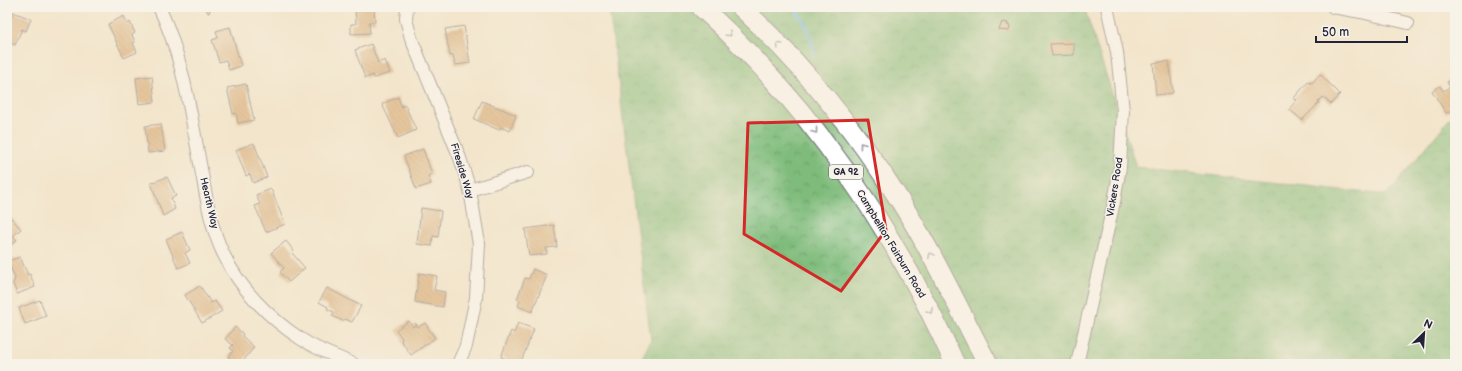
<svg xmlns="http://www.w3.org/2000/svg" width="1462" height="371" viewBox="0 0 1462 371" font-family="'Balsamiq Sans',sans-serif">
<defs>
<pattern id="forest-crowns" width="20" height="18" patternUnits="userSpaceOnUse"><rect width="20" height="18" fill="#7fbc7b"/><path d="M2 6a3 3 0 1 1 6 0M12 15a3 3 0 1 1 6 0" fill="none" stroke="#689866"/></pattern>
<pattern id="building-back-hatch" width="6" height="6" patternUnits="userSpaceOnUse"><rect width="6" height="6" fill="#d49e62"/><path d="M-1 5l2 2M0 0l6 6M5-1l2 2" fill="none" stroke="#ac8052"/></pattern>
</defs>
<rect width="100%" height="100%" fill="#f7f3e8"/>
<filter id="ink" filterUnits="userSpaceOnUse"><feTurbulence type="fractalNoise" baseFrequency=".025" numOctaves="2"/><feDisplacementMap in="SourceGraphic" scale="8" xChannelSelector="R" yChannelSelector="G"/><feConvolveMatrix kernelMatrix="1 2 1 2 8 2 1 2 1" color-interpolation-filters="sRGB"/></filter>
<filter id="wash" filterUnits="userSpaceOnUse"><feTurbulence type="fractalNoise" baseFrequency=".012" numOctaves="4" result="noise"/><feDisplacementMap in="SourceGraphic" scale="16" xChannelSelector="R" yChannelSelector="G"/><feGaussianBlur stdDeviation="0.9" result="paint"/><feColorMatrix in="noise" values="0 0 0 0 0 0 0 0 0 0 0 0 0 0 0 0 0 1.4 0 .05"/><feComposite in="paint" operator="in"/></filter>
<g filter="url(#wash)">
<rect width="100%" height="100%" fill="#f3e5cc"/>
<!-- forest -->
<path fill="url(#forest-crowns)" stroke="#506f5b" d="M 609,7 L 1084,7 L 1136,167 L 1387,195 L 1455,112 L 1455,364 L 639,364 L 651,340 Z"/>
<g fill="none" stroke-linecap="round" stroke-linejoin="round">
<!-- stream -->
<path stroke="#6cb8e5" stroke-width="3.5" d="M 793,7 C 807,24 811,33 814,55"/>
</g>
<g id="blocks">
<!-- building -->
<path fill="url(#building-back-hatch)" d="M 205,7 L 211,7 L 209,13 L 208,13 Z
M 355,7 L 374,7 L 375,22 L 369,22 L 370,33 L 351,34 L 351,24 L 356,24 Z
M 1057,7 L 1070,7 L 1070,8 L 1057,10 Z
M 13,12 L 31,19 L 26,31 L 22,29 L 15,45 L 7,41 L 7,27 Z
M 124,16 L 127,24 L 130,22 L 135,33 L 132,35 L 135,42 L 133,43 L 137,52 L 124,58 L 108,24 Z
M 1002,22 L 1008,23 L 1007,25 L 1010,26 L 1009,31 L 999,30 Z
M 464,26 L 470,63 L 455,65 L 453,55 L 450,56 L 445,29 Z
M 230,27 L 241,66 L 229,70 L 226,60 L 219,62 L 212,40 L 218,38 L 216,31 Z
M 1074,43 L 1074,55 L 1052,56 L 1050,44 Z
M 371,44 L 378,63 L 385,60 L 390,73 L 374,78 L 373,75 L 365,78 L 355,50 Z
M 1169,61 L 1173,93 L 1156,95 L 1153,63 Z
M 7,63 L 11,65 L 7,73 Z
M 1320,74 L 1340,94 L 1331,104 L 1323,97 L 1318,102 L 1319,103 L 1302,120 L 1289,109 L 1297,100 L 1293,99 L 1308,82 L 1312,83 Z
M 152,76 L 155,102 L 139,104 L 136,78 Z
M 1455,77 L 1455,109 L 1446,113 L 1432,91 L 1440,86 L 1443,91 L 1450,87 L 1447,82 Z
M 246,84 L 254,120 L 238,123 L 236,113 L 233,114 L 227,88 Z
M 398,97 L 402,107 L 405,105 L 416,130 L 398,138 L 382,104 Z
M 482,101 L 516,115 L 510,131 L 500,127 L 499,130 L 474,119 Z
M 161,124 L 165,151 L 148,153 L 145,126 Z
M 254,143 L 267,177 L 253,183 L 250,174 L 246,176 L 236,150 Z
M 423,149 L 432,174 L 428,176 L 431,184 L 416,189 L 404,156 Z
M 167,177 L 176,196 L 171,198 L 175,209 L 163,216 L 151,183 Z
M 271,189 L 285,224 L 266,232 L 255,206 L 260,204 L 256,195 Z
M 421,208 L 441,211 L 438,237 L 433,236 L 432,246 L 417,244 Z
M 7,213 L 21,229 L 13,236 L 17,240 L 7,249 Z
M 554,225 L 557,247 L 546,248 L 547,254 L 529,256 L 525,229 Z
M 182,232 L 190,250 L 185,253 L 190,263 L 178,268 L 166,239 Z
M 286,241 L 294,251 L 292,253 L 305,268 L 289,282 L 280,272 L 284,268 L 271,253 Z
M 20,257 L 28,275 L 30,274 L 35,287 L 17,294 L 13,284 L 15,278 L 8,261 Z
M 533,269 L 547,275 L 532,312 L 518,306 L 520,300 L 517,299 L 525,278 L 529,279 Z
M 419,273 L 437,276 L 434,290 L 445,292 L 443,307 L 415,302 Z
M 200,286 L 211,303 L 215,301 L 222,311 L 202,323 L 185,295 Z
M 327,288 L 361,306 L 352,322 L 345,319 L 343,321 L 332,316 L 334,312 L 327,309 L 328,307 L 319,302 Z
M 40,300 L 46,316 L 25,324 L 19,308 Z
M 409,321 L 413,327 L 416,324 L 418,327 L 425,323 L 435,338 L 411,355 L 401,341 L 402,338 L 396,330 Z
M 518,323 L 534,329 L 520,364 L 501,357 L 511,331 L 514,333 Z
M 235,327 L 243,334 L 242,336 L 254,347 L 241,364 L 237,364 L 228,357 L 233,351 L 230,348 L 233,345 L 225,339 Z"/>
</g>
</g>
<g filter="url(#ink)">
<use href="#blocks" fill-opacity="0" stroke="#6b666e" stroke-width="1"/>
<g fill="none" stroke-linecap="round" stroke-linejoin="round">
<defs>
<path id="street" d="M 159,7 C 184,59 191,117 202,174 C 207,201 211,228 223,253 C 239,288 269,318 301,339 C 317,350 336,356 353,364
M 407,7 L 406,19 L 411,38 L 460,158 L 470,190 L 479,244 L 476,298 L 466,346 L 458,364
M 1333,7 L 1361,12 L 1408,23
M 470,190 L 528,172
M 1077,364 L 1114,202 L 1120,167 L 1123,111 L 1117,52 L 1107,7"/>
<path id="primary" d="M 701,7 C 810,105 895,230 955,364
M 741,7 C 801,63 853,127 897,196 C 931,249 958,308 988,364"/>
</defs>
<!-- street casing -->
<use href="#street" stroke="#6b666e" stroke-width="14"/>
<!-- primary casing -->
<use href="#primary" stroke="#6b666e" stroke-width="21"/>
<!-- street -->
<use href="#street" stroke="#fff" stroke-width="12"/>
<!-- primary -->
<use href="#primary" stroke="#fff" stroke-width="19"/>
</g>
<!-- one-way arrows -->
<defs><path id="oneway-chevron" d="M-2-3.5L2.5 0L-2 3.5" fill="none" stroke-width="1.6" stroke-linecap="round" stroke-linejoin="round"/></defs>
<g stroke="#9c9ca7">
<use href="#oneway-chevron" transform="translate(729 34) rotate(44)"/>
<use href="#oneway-chevron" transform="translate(779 45) rotate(-134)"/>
<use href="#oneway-chevron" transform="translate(815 131) rotate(52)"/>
<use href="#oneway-chevron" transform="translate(862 145) rotate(-127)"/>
<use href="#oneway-chevron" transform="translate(931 255) rotate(-118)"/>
<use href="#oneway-chevron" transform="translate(930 311) rotate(63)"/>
</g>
</g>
<!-- marked area -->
<path d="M0 0H1462V371H0ZM 868,120 L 886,230 L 841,291 L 744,234 L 748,123 Z" fill="#f3e5cc" fill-opacity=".55" fill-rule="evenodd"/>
<path fill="none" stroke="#d62828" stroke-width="3" stroke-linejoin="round" d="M 868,120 L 886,230 L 841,291 L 744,234 L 748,123 Z"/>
<g text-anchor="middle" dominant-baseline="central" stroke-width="3" stroke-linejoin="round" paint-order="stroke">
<!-- shield labels -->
<rect fill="#f7f3e8" stroke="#62616f" stroke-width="1" x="829" y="165" width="34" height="14" rx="3"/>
<g font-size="9" font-weight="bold" fill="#22223b">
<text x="846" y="172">GA 92</text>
</g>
<!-- street labels -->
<g font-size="10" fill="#22223b" stroke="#f7f3e8">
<text transform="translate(462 171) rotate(73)">Fireside Way</text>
<text transform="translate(1115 187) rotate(-81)">Vickers Road</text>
<text transform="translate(209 203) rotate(77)">Hearth Way</text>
<text transform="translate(891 244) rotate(59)">Campbellton Fairburn Road</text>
</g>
</g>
<!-- margin -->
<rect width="1462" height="371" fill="none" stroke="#f7f3e8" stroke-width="24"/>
<!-- north arrow -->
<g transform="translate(1424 333) rotate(25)" stroke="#f7f3e8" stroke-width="3" paint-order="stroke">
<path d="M0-3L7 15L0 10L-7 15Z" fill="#22223b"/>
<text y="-6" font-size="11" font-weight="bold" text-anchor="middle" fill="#22223b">N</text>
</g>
<!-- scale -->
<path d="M1316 36v6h91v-6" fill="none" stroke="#22223b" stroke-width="2"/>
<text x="1322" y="36" font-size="12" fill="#22223b" stroke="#f7f3e8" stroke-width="3" paint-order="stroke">50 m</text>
</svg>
